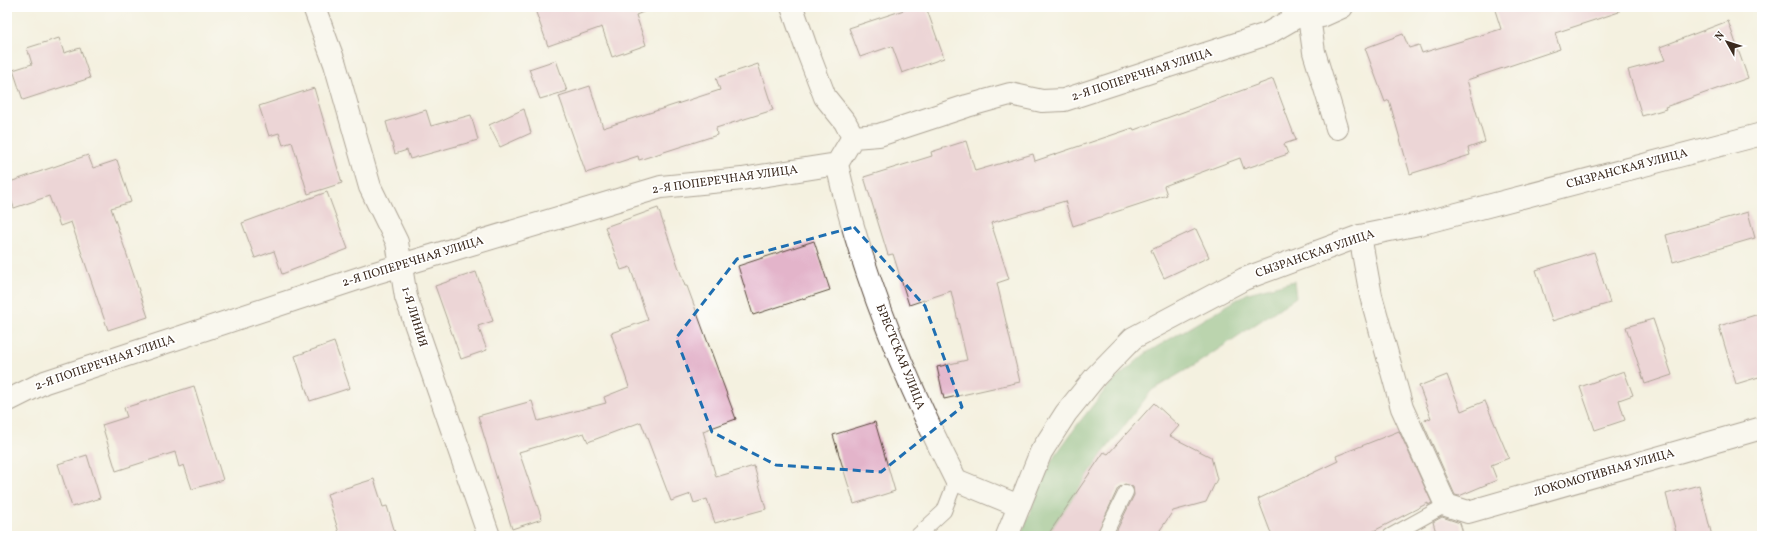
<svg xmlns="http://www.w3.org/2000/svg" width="1769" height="543" viewBox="0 0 1769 543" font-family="Vollkorn,serif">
<rect width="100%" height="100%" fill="#fff"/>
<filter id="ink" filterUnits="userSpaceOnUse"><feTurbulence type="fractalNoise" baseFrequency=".025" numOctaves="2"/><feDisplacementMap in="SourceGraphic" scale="8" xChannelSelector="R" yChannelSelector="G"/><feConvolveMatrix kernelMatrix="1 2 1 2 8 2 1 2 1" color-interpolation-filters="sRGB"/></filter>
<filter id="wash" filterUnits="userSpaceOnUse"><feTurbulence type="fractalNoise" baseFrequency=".012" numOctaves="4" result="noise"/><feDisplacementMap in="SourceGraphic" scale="16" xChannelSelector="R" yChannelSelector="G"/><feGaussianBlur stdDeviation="0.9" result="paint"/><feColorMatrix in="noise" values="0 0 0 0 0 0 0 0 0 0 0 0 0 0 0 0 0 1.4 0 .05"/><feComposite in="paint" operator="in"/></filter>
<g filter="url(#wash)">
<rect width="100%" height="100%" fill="#f4f1e0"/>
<!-- forest -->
<path fill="#74b172" stroke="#586e48" d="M 1294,281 L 1296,297 L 1198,363 L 1152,390 L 1104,452 L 1047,536 L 1020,536 L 1052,460 L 1078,424 L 1109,385 L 1146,353 L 1248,293 Z"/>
<g id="blocks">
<!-- building -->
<path fill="#e3b4ca" d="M 534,7 L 648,7 L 648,10 L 636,15 L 646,45 L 612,57 L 602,27 L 548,46 Z
M 913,7 L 926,7 L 944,58 L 902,73 L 892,46 L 860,57 L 849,28 Z
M 1494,7 L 1618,7 L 1619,12 L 1555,33 L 1560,49 L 1467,80 L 1485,142 L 1468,148 L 1470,155 L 1410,174 L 1389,100 L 1385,102 L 1365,48 L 1403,34 L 1409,48 L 1419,45 L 1422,53 L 1501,29 Z
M 1728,21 L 1748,78 L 1665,107 L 1666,109 L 1642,116 L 1628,70 L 1665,60 L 1660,47 Z
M 59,38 L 64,53 L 80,48 L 90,78 L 23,100 L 13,70 L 32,64 L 27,48 Z
M 556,60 L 567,91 L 540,99 L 529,69 Z
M 758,64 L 773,110 L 716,128 L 717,135 L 639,160 L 638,156 L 586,173 L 559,96 L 590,86 L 603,128 L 720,90 L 716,78 Z
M 1273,79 L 1296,140 L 1284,144 L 1288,154 L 1244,169 L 1240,158 L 1164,186 L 1167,195 L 1073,226 L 1065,201 L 991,223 L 1009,279 L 997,283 L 1020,382 L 944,399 L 937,367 L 967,360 L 951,291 L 909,305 L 893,254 L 888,255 L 864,177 L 932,156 L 931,152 L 966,141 L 975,171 L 1033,154 L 1035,161 L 1133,128 L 1134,130 Z
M 314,88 L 342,183 L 308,194 L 292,142 L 283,145 L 279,133 L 269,136 L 259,106 Z
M 524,109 L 531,133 L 500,147 L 489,125 Z
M 426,110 L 431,126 L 471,115 L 478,140 L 410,159 L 407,150 L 395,154 L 386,122 Z
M 88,155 L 93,168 L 117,160 L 131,202 L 111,208 L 148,317 L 108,330 L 71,222 L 60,226 L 49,196 L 14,208 L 7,187 L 7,183 Z
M 327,192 L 348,249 L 282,274 L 274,251 L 255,258 L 242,223 Z
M 658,208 L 685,286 L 687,286 L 736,419 L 703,431 L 716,477 L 754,466 L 766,509 L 715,523 L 707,499 L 694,503 L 691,494 L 671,501 L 641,422 L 588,442 L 584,433 L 519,452 L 542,519 L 512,529 L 478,416 L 532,401 L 538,421 L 606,403 L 604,397 L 629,387 L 611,333 L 648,320 L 630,267 L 621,270 L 605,227 Z
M 1748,212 L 1755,238 L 1673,262 L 1666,235 Z
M 1196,229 L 1209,257 L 1164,278 L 1151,250 Z
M 814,241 L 830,290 L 753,315 L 738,266 Z
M 1594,252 L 1610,303 L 1552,321 L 1536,270 Z
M 476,272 L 493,321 L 478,326 L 487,350 L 461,359 L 435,286 Z
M 1762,313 L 1762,376 L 1736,384 L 1719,326 Z
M 1653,319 L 1672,375 L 1645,384 L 1626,327 Z
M 334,342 L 350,388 L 310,401 L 295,356 Z
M 1624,371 L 1633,395 L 1619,400 L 1625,420 L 1595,430 L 1580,387 Z
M 1447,375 L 1461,411 L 1485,401 L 1509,458 L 1491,465 L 1497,480 L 1459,496 L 1455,495 L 1422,421 L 1431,418 L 1419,386 Z
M 194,386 L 223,480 L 192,489 L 184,465 L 179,467 L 175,452 L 116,471 L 102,425 L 127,417 L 124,408 Z
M 1154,403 L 1179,426 L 1170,436 L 1211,457 L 1217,479 L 1206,502 L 1173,511 L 1156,536 L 1114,536 L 1134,495 L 1133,487 L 1125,484 L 1118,488 L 1096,536 L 1047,536 L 1104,452 L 1108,454 Z
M 875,422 L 895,491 L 854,504 L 833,435 Z
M 1399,431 L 1432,503 L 1428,505 L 1428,503 L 1364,536 L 1272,536 L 1258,499 L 1338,461 L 1336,456 Z
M 87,455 L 100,498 L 72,507 L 58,464 Z
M 374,479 L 383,507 L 387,506 L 396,536 L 340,536 L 327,494 Z
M 1699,485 L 1712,536 L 1677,536 L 1666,494 Z
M 1442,517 L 1460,523 L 1464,536 L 1437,536 L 1433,522 Z"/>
</g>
</g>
<g filter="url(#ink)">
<use href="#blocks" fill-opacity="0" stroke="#57483b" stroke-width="1"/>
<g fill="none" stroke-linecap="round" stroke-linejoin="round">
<defs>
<path id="lane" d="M 917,536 L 944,511 L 956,480
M 1104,536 L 1126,492
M 1390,536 L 1446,505"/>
<path id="street" d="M 314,7 L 335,64 L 370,187 L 397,242 L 406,297 L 489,536
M 792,7 L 807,50 L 825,97 L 845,122 L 853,137
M 1309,17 L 1314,52 L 1337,128
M 837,164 C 861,274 905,380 956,480 L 1019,506
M 1360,236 L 1371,296 L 1402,408 L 1446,505 L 1468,512 L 1762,428
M 7,401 L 45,382 L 375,273 L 661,187 L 742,179 L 837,164 L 853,137 L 879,135 L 967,106 L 1010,94 L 1042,101 L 1064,100 L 1267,34 L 1298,16 L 1322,16 L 1342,7"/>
<path id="secondary" d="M 1007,536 L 1041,452 L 1066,413 L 1096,376 L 1133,338 L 1244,279 L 1360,236 L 1419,224 L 1762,134"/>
</defs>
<!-- lane casing -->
<use href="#lane" stroke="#57483b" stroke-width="16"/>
<!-- street casing -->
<use href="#street" stroke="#57483b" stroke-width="24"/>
<!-- secondary casing -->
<use href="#secondary" stroke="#57483b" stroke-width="24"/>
<!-- lane -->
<use href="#lane" stroke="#fff" stroke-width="14"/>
<!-- street -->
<use href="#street" stroke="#fff" stroke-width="22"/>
<!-- secondary -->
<use href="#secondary" stroke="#fff" stroke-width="22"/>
</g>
</g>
<!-- marked area -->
<path d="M0 0H1769V543H0ZM 854,227 L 925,306 L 962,407 L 881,472 L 776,465 L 712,432 L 676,338 L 737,259 Z" fill="#f4f1e0" fill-opacity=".55" fill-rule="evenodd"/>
<path fill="none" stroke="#1f6fb2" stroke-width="3" stroke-dasharray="8 5" stroke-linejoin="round" d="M 854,227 L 925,306 L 962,407 L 881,472 L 776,465 L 712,432 L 676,338 L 737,259 Z"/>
<g text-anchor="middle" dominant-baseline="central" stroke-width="3.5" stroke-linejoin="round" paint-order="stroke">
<!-- street labels -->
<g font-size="12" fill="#3b2a1e" stroke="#fff">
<text transform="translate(1142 75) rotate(-18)">2-Я ПОПЕРЕЧНАЯ УЛИЦА</text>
<text transform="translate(1627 169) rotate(-15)">СЫЗРАНСКАЯ УЛИЦА</text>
<text transform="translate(725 180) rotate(-8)">2-Я ПОПЕРЕЧНАЯ УЛИЦА</text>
<text transform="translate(1315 254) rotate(-19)">СЫЗРАНСКАЯ УЛИЦА</text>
<text transform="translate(413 262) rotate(-17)">2-Я ПОПЕРЕЧНАЯ УЛИЦА</text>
<text transform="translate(414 317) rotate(73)">1-Я ЛИНИЯ</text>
<text transform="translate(900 357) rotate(68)">БРЕСТСКАЯ УЛИЦА</text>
<text transform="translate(105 363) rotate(-19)">2-Я ПОПЕРЕЧНАЯ УЛИЦА</text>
<text transform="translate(1604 473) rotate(-16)">ЛОКОМОТИВНАЯ УЛИЦА</text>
</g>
</g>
<!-- margin -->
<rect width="1769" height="543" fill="none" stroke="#fff" stroke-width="24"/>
<!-- north arrow -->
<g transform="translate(1727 42) rotate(309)" stroke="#ffffff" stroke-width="3" paint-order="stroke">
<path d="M0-3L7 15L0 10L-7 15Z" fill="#3b2a1e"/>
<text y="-6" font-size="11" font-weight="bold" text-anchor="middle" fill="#3b2a1e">N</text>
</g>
</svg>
